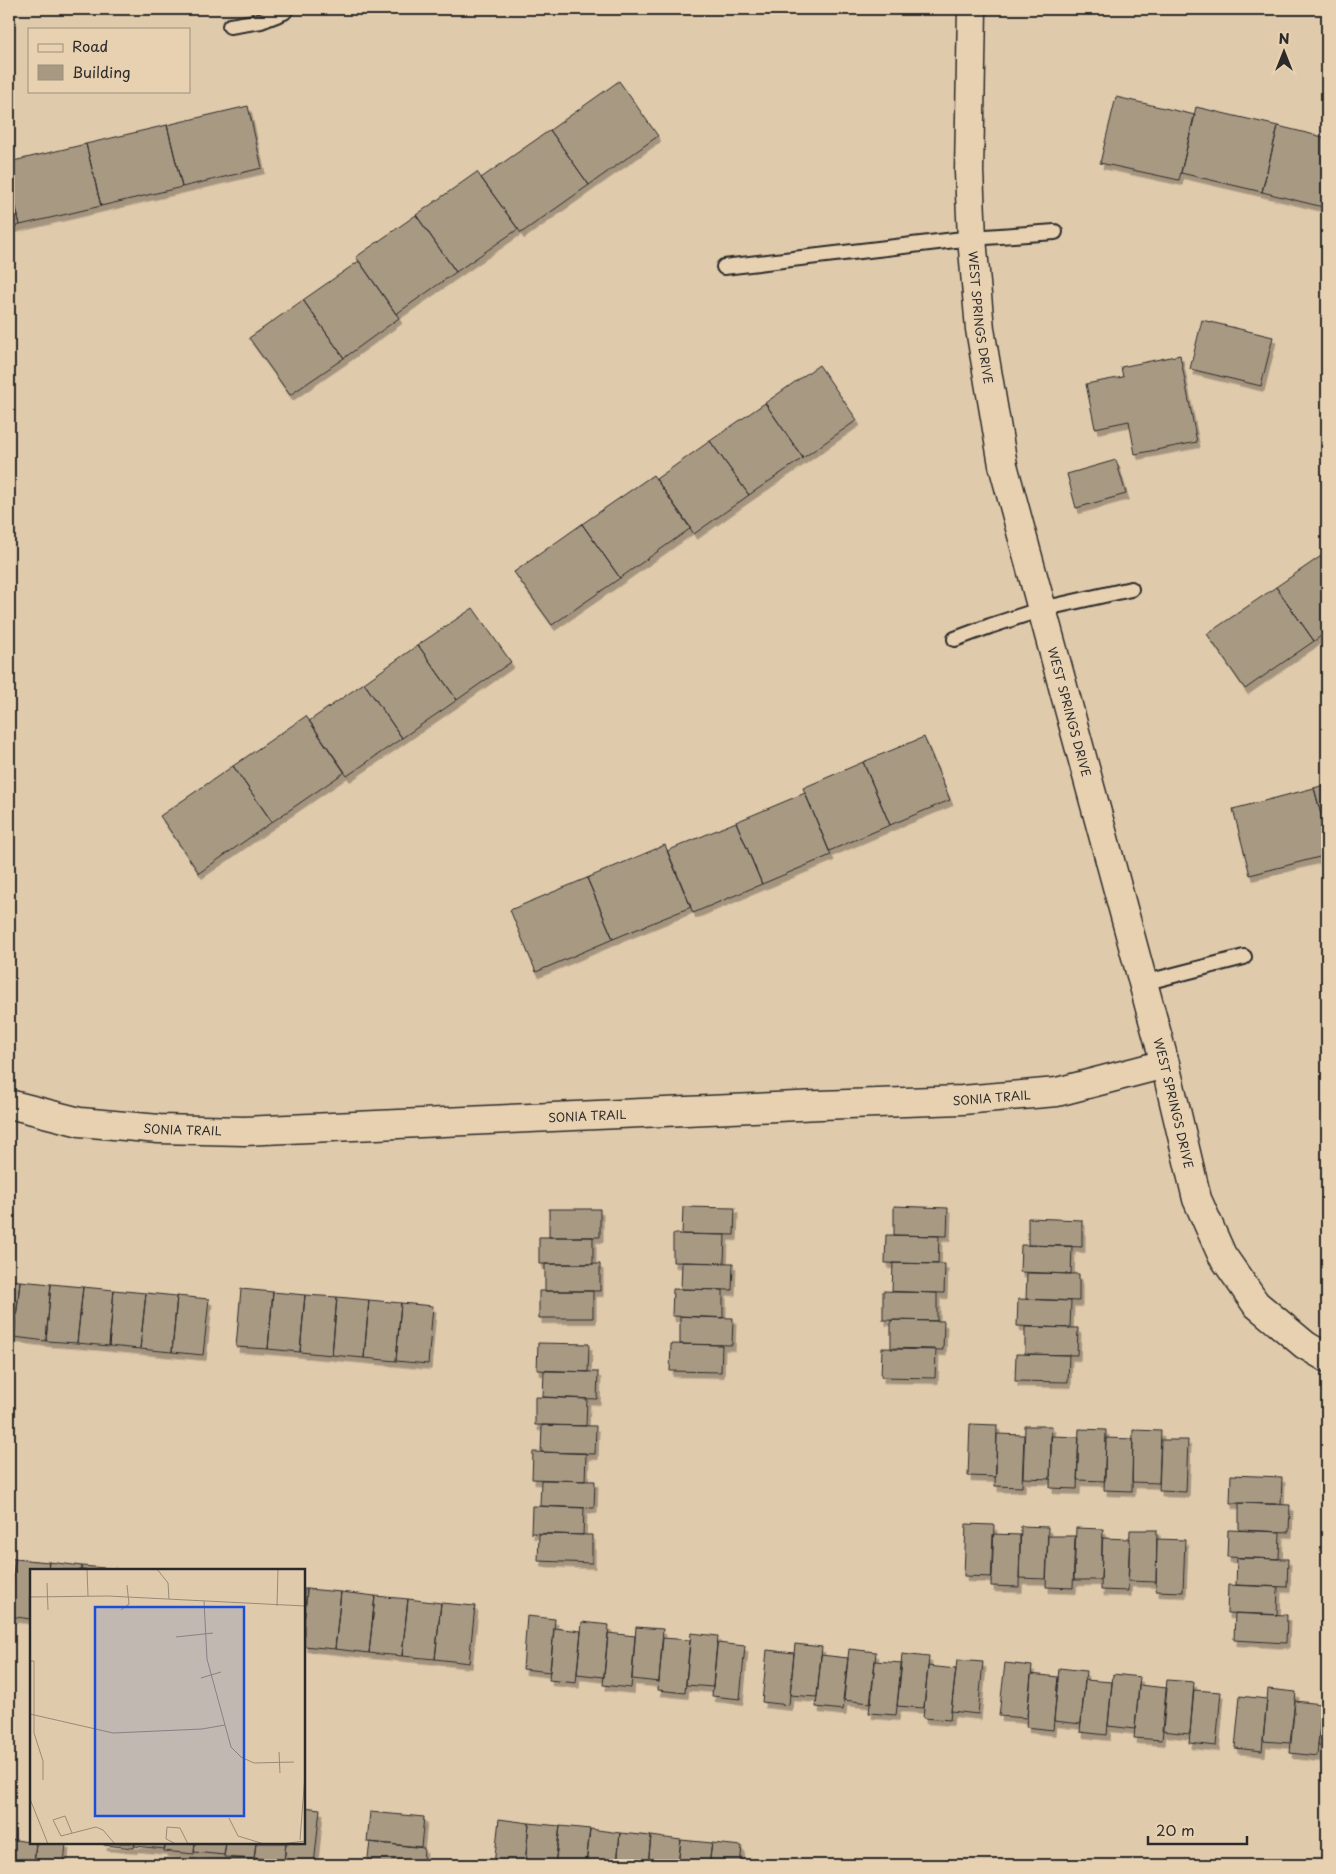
<svg xmlns="http://www.w3.org/2000/svg" width="1336" height="1874" viewBox="0 0 1336 1874" font-family="'Playpen Sans',sans-serif">
<defs>
<filter id="shadow"><feDropShadow dx="3" dy="5.5" stdDeviation="0" flood-color="#0004"/></filter>
</defs>
<rect width="100%" height="100%" fill="#e0caac"/>
<filter id="ink" filterUnits="userSpaceOnUse"><feTurbulence type="fractalNoise" baseFrequency=".02" numOctaves="2"/><feDisplacementMap in="SourceGraphic" scale="10" xChannelSelector="R" yChannelSelector="G"/><feConvolveMatrix kernelMatrix="1 2 1 2 8 2 1 2 1" color-interpolation-filters="sRGB"/></filter>
<g filter="url(#ink)">
<!-- building -->
<path fill="#a89983" stroke="#2b2b2b" filter="url(#shadow)" d="M 619,81 L 658,136 L 589,185 L 550,130 Z
M 1116,97 L 1195,115 L 1179,180 L 1100,163 Z
M 248,106 L 262,168 L 182,187 L 167,125 Z
M 1196,107 L 1278,126 L 1262,192 L 1181,173 Z
M 167,125 L 182,187 L 101,206 L 86,144 Z
M 1278,126 L 1327,138 L 1327,208 L 1262,192 Z
M 550,130 L 589,185 L 521,233 L 481,178 Z
M 86,144 L 101,206 L 20,225 L 9,177 L 9,162 Z
M 477,172 L 518,229 L 456,272 L 416,215 Z
M 9,177 L 20,225 L 9,228 Z
M 416,215 L 456,272 L 396,314 L 356,257 Z
M 359,261 L 399,318 L 344,358 L 303,300 Z
M 303,300 L 344,358 L 290,395 L 249,338 Z
M 1202,320 L 1273,337 L 1261,386 L 1190,369 Z
M 1180,355 L 1197,442 L 1135,454 L 1129,421 L 1095,428 L 1086,384 L 1123,377 L 1121,367 Z
M 819,365 L 857,420 L 803,458 L 765,403 Z
M 765,403 L 803,458 L 749,495 L 710,441 Z
M 710,441 L 749,495 L 694,534 L 656,479 Z
M 1116,460 L 1126,494 L 1076,508 L 1067,474 Z
M 653,475 L 691,528 L 620,578 L 582,524 Z
M 582,524 L 620,578 L 552,625 L 514,572 Z
M 1327,552 L 1327,632 L 1314,641 L 1276,587 Z
M 1276,587 L 1314,641 L 1245,689 L 1207,634 Z
M 473,608 L 511,662 L 457,700 L 418,645 Z
M 418,645 L 457,700 L 402,738 L 364,683 Z
M 364,683 L 402,738 L 347,776 L 309,721 Z
M 306,716 L 345,772 L 272,822 L 233,766 Z
M 924,737 L 950,800 L 890,825 L 863,762 Z
M 863,762 L 890,825 L 829,851 L 803,788 Z
M 233,766 L 272,822 L 199,873 L 160,816 Z
M 1327,784 L 1327,837 L 1314,788 Z
M 1314,788 L 1327,837 L 1327,855 L 1250,875 L 1233,809 Z
M 805,793 L 831,855 L 762,884 L 736,822 Z
M 736,822 L 762,884 L 693,913 L 667,851 Z
M 665,845 L 691,907 L 613,939 L 587,878 Z
M 587,878 L 613,939 L 536,972 L 510,910 Z
M 894,1206 L 948,1208 L 947,1236 L 894,1235 Z
M 683,1207 L 735,1208 L 734,1235 L 682,1234 Z
M 549,1209 L 600,1209 L 600,1237 L 549,1237 Z
M 1028,1218 L 1082,1220 L 1082,1247 L 1028,1245 Z
M 673,1234 L 725,1235 L 724,1263 L 673,1262 Z
M 886,1235 L 939,1236 L 938,1264 L 885,1263 Z
M 539,1237 L 593,1237 L 593,1264 L 539,1264 Z
M 1021,1245 L 1072,1246 L 1071,1274 L 1020,1272 Z
M 682,1262 L 733,1263 L 732,1290 L 681,1289 Z
M 893,1263 L 945,1264 L 944,1293 L 892,1292 Z
M 545,1264 L 600,1264 L 600,1291 L 545,1291 Z
M 1027,1273 L 1079,1274 L 1079,1301 L 1026,1299 Z
M 9,1280 L 20,1281 L 14,1337 L 9,1337 Z
M 20,1281 L 51,1284 L 46,1341 L 14,1337 Z
M 51,1284 L 83,1287 L 77,1343 L 46,1341 Z
M 83,1287 L 114,1290 L 109,1346 L 77,1343 Z
M 241,1289 L 273,1292 L 268,1349 L 236,1347 Z
M 673,1289 L 723,1290 L 723,1318 L 672,1316 Z
M 114,1290 L 146,1293 L 140,1349 L 109,1346 Z
M 539,1291 L 593,1291 L 593,1318 L 539,1318 Z
M 883,1291 L 937,1293 L 937,1321 L 883,1320 Z
M 273,1292 L 305,1295 L 300,1352 L 268,1349 Z
M 146,1293 L 177,1296 L 172,1352 L 140,1349 Z
M 305,1295 L 337,1297 L 332,1355 L 300,1352 Z
M 177,1296 L 209,1299 L 203,1355 L 172,1352 Z
M 337,1297 L 369,1300 L 364,1358 L 332,1355 Z
M 1018,1299 L 1071,1301 L 1070,1328 L 1017,1326 Z
M 369,1300 L 401,1303 L 396,1361 L 364,1358 Z
M 401,1303 L 433,1306 L 428,1364 L 396,1361 Z
M 680,1316 L 733,1318 L 732,1345 L 680,1344 Z
M 891,1320 L 944,1321 L 943,1350 L 891,1349 Z
M 1025,1327 L 1078,1328 L 1077,1355 L 1025,1354 Z
M 538,1343 L 589,1344 L 588,1372 L 537,1370 Z
M 671,1344 L 722,1345 L 721,1372 L 670,1371 Z
M 882,1348 L 936,1349 L 935,1378 L 881,1377 Z
M 1016,1354 L 1069,1355 L 1068,1382 L 1015,1381 Z
M 544,1371 L 598,1372 L 597,1399 L 543,1397 Z
M 535,1397 L 587,1399 L 586,1426 L 535,1425 Z
M 970,1424 L 997,1425 L 996,1477 L 968,1476 Z
M 542,1425 L 596,1426 L 595,1454 L 541,1452 Z
M 1025,1426 L 1052,1426 L 1050,1479 L 1023,1478 Z
M 1079,1429 L 1106,1430 L 1105,1481 L 1077,1480 Z
M 1133,1430 L 1161,1431 L 1159,1483 L 1132,1482 Z
M 997,1434 L 1024,1435 L 1022,1487 L 995,1486 Z
M 1051,1436 L 1079,1437 L 1077,1489 L 1050,1488 Z
M 1106,1438 L 1133,1439 L 1132,1491 L 1104,1490 Z
M 1161,1440 L 1188,1440 L 1186,1492 L 1159,1491 Z
M 533,1452 L 586,1453 L 585,1481 L 532,1479 Z
M 1231,1475 L 1282,1477 L 1281,1504 L 1230,1503 Z
M 541,1480 L 595,1481 L 594,1508 L 540,1506 Z
M 1239,1503 L 1290,1505 L 1289,1532 L 1239,1530 Z
M 532,1506 L 584,1508 L 583,1535 L 531,1533 Z
M 966,1524 L 994,1525 L 992,1577 L 964,1576 Z
M 1021,1526 L 1048,1527 L 1046,1579 L 1019,1578 Z
M 1076,1528 L 1103,1529 L 1101,1580 L 1074,1580 Z
M 1130,1530 L 1157,1530 L 1156,1582 L 1128,1581 Z
M 1228,1530 L 1280,1532 L 1279,1559 L 1227,1557 Z
M 539,1534 L 592,1535 L 592,1563 L 538,1561 Z
M 993,1534 L 1020,1535 L 1019,1587 L 991,1586 Z
M 1048,1536 L 1075,1536 L 1073,1588 L 1046,1587 Z
M 1102,1538 L 1130,1539 L 1128,1591 L 1101,1590 Z
M 1157,1539 L 1185,1540 L 1183,1592 L 1156,1591 Z
M 9,1558 L 15,1559 L 9,1616 Z
M 1237,1558 L 1288,1559 L 1287,1587 L 1236,1585 Z
M 15,1559 L 49,1562 L 48,1570 L 31,1570 L 31,1619 L 9,1616 Z
M 49,1562 L 82,1566 L 82,1570 L 48,1570 Z
M 82,1566 L 116,1569 L 116,1570 L 82,1570 Z
M 1228,1585 L 1278,1587 L 1277,1615 L 1227,1613 Z
M 304,1589 L 307,1589 L 304,1624 Z
M 307,1589 L 341,1592 L 335,1649 L 304,1646 L 304,1624 Z
M 341,1592 L 375,1596 L 369,1653 L 335,1649 Z
M 375,1596 L 408,1599 L 402,1656 L 369,1653 Z
M 408,1599 L 441,1603 L 435,1659 L 402,1656 Z
M 441,1603 L 475,1606 L 469,1663 L 435,1659 Z
M 1235,1613 L 1287,1615 L 1286,1643 L 1234,1640 Z
M 527,1616 L 555,1619 L 550,1672 L 523,1669 Z
M 582,1622 L 609,1625 L 604,1677 L 577,1674 Z
M 636,1627 L 663,1629 L 659,1682 L 632,1679 Z
M 554,1628 L 581,1631 L 576,1683 L 549,1680 Z
M 608,1633 L 635,1636 L 631,1688 L 603,1685 Z
M 691,1633 L 718,1636 L 713,1687 L 686,1685 Z
M 663,1638 L 690,1640 L 685,1693 L 658,1690 Z
M 717,1643 L 745,1646 L 740,1699 L 712,1696 Z
M 795,1644 L 822,1647 L 817,1697 L 790,1695 Z
M 849,1649 L 876,1652 L 871,1703 L 843,1700 Z
M 767,1650 L 794,1653 L 789,1705 L 762,1702 Z
M 902,1654 L 929,1657 L 924,1708 L 897,1706 Z
M 821,1655 L 848,1658 L 843,1710 L 816,1707 Z
M 957,1660 L 983,1662 L 978,1714 L 951,1711 Z
M 875,1661 L 902,1663 L 896,1715 L 869,1713 Z
M 1005,1663 L 1032,1666 L 1027,1718 L 999,1716 Z
M 928,1666 L 956,1669 L 950,1720 L 923,1718 Z
M 1059,1668 L 1086,1671 L 1081,1724 L 1054,1721 Z
M 1031,1674 L 1058,1677 L 1053,1730 L 1026,1727 Z
M 1113,1674 L 1140,1677 L 1135,1729 L 1108,1726 Z
M 1085,1680 L 1112,1682 L 1107,1735 L 1080,1732 Z
M 1167,1680 L 1194,1682 L 1190,1734 L 1162,1731 Z
M 1139,1685 L 1167,1688 L 1162,1740 L 1134,1738 Z
M 1268,1689 L 1296,1692 L 1290,1743 L 1263,1741 Z
M 1194,1690 L 1221,1692 L 1216,1746 L 1189,1743 Z
M 1323,1695 L 1327,1696 L 1327,1747 L 1318,1746 Z
M 1240,1696 L 1267,1699 L 1262,1751 L 1235,1748 Z
M 1295,1701 L 1322,1704 L 1317,1756 L 1290,1753 Z
M 304,1807 L 320,1809 L 314,1865 L 284,1864 L 286,1843 L 304,1843 Z
M 370,1812 L 424,1817 L 421,1847 L 367,1842 Z
M 499,1819 L 529,1823 L 525,1865 L 494,1865 Z
M 529,1823 L 560,1826 L 555,1865 L 525,1865 Z
M 560,1826 L 590,1829 L 586,1865 L 555,1865 Z
M 590,1829 L 620,1833 L 617,1865 L 586,1865 Z
M 620,1833 L 651,1836 L 648,1865 L 617,1865 Z
M 651,1836 L 681,1840 L 678,1865 L 648,1865 Z
M 9,1839 L 36,1843 L 34,1865 L 9,1865 Z
M 681,1840 L 712,1843 L 709,1865 L 678,1865 Z
M 370,1842 L 424,1848 L 423,1865 L 367,1865 Z
M 36,1843 L 66,1843 L 64,1865 L 34,1865 Z
M 104,1843 L 135,1843 L 134,1848 L 104,1845 Z
M 135,1843 L 165,1843 L 165,1849 L 134,1846 Z
M 165,1843 L 195,1843 L 194,1854 L 164,1851 Z
M 195,1843 L 226,1843 L 224,1855 L 194,1852 Z
M 226,1843 L 256,1843 L 254,1859 L 224,1857 Z
M 256,1843 L 286,1843 L 284,1861 L 254,1858 Z
M 712,1843 L 742,1846 L 740,1865 L 709,1865 Z"/>
<g fill="none" stroke-linecap="round" stroke-linejoin="round">
<defs>
<path id="service" d="M 230,26 L 261,21 L 284,12 L 286,9
M 724,267 L 972,238 L 1055,232
M 955,639 L 990,626 L 1042,609 L 1131,589
M 1143,983 L 1244,957"/>
<g id="minor">
<path id="s1" d="M 972,9 L 969,172 L 972,238 L 980,329 L 1003,465 L 1165,1064 L 1197,1199 L 1222,1255 L 1256,1304 L 1305,1345 L 1327,1358"/>
<path id="s2" d="M 9,1104 L 80,1122 L 159,1129 L 244,1131 L 820,1105 L 962,1100 L 1057,1092 L 1165,1064"/>
</g>
</defs>
<!-- service casing -->
<use href="#service" stroke="#2b2b2b" stroke-width="18"/>
<!-- minor casing -->
<use href="#minor" stroke="#2b2b2b" stroke-width="31"/>
<!-- service -->
<use href="#service" stroke="#e8d1b1" stroke-width="14"/>
<!-- minor -->
<use href="#minor" stroke="#e8d1b1" stroke-width="28"/>
</g>
</g>
<g text-anchor="middle" dominant-baseline="central" stroke-width="4.5" stroke-linejoin="round" paint-order="stroke">
<!-- street labels -->
<g font-size="12" fill="#2b2b2b" stroke="#e8d1b1">
<text stroke="none"><textPath href="#s1" startOffset="309">WEST SPRINGS DRIVE</textPath></text>
<text stroke="none"><textPath href="#s1" startOffset="714">WEST SPRINGS DRIVE</textPath></text>
<text stroke="none"><textPath href="#s2" startOffset="986">SONIA TRAIL</textPath></text>
<text stroke="none"><textPath href="#s1" startOffset="1119">WEST SPRINGS DRIVE</textPath></text>
<text stroke="none"><textPath href="#s2" startOffset="581">SONIA TRAIL</textPath></text>
<text stroke="none"><textPath href="#s2" startOffset="176">SONIA TRAIL</textPath></text>
</g>
</g>
<!-- overview -->
<g transform="translate(30 1569)">
<rect width="275" height="275" fill="#e0caac"/>
<path fill="none" stroke="#988a78" stroke-width="1" d="M 57,0 L 58,27M 127,0 L 138,14 L 139,30M 17,14 L 18,41M 0,28 L 78,27 L 275,37M 174,32 L 177,90 L 201,178 L 211,188 L 224,194 L 264,193M 247,37 L 248,0M 91,41 L 99,35 L 97,16M 146,68 L 183,64M 0,92 L 4,92 L 4,164 L 13,192 L 13,211M 171,109 L 191,103M 0,145 L 83,164 L 172,160 L 195,156M 249,183 L 250,204M 0,230 L 18,275M 199,249 L 208,267 L 234,275M 42,264 L 35,247 L 23,251 L 31,267 L 66,258 L 73,261 L 85,275M 270,271 L 275,206M 146,275 L 136,270 L 137,258 L 150,259 L 158,275M 251,275 L 275,272"/>
<path fill="#1d4ed8" fill-opacity="0.15" stroke="#1d4ed8" stroke-width="2.5" d="M 65,38 L 214,38 L 214,247 L 65,247 Z"/>
<rect width="275" height="275" fill="none" stroke="#2b2b2b" stroke-width="2.5"/>
</g>
<!-- margin -->
<rect width="1336" height="1874" fill="none" stroke="#e8d1b1" stroke-width="30"/>
<rect x="15" y="15" width="1306" height="1844" fill="none" stroke="#2b2b2b" stroke-width="2" filter="url(#ink)"/>
<!-- legend -->
<rect x="28" y="28" width="162" height="65" fill="#e8d1b1" stroke="#9c8f7b"/>
<rect x="38" y="44" width="25" height="8" fill="#e8d1b1" stroke="#9c8f7b"/>
<text x="72" y="52" font-size="15" fill="#2b2b2b">Road</text>
<rect x="38" y="65" width="25" height="15" fill="#a89983" stroke="#9c8f7b"/>
<text x="72" y="78" font-size="15" fill="#2b2b2b">Building</text>
<!-- north arrow -->
<g transform="translate(1284 52)" stroke="#e8d1b1" stroke-width="4" paint-order="stroke">
<path d="M0-4L9 19L0 12L-9 19Z" fill="#2b2b2b"/>
<text y="-8" font-size="14" font-weight="bold" text-anchor="middle" fill="#2b2b2b">N</text>
</g>
<!-- scale -->
<path d="M1148 1836v8h99v-8" fill="none" stroke="#2b2b2b" stroke-width="2.5"/>
<text x="1156" y="1836" font-size="15" fill="#2b2b2b" stroke="#e8d1b1" stroke-width="4" paint-order="stroke">20 m</text>
</svg>
